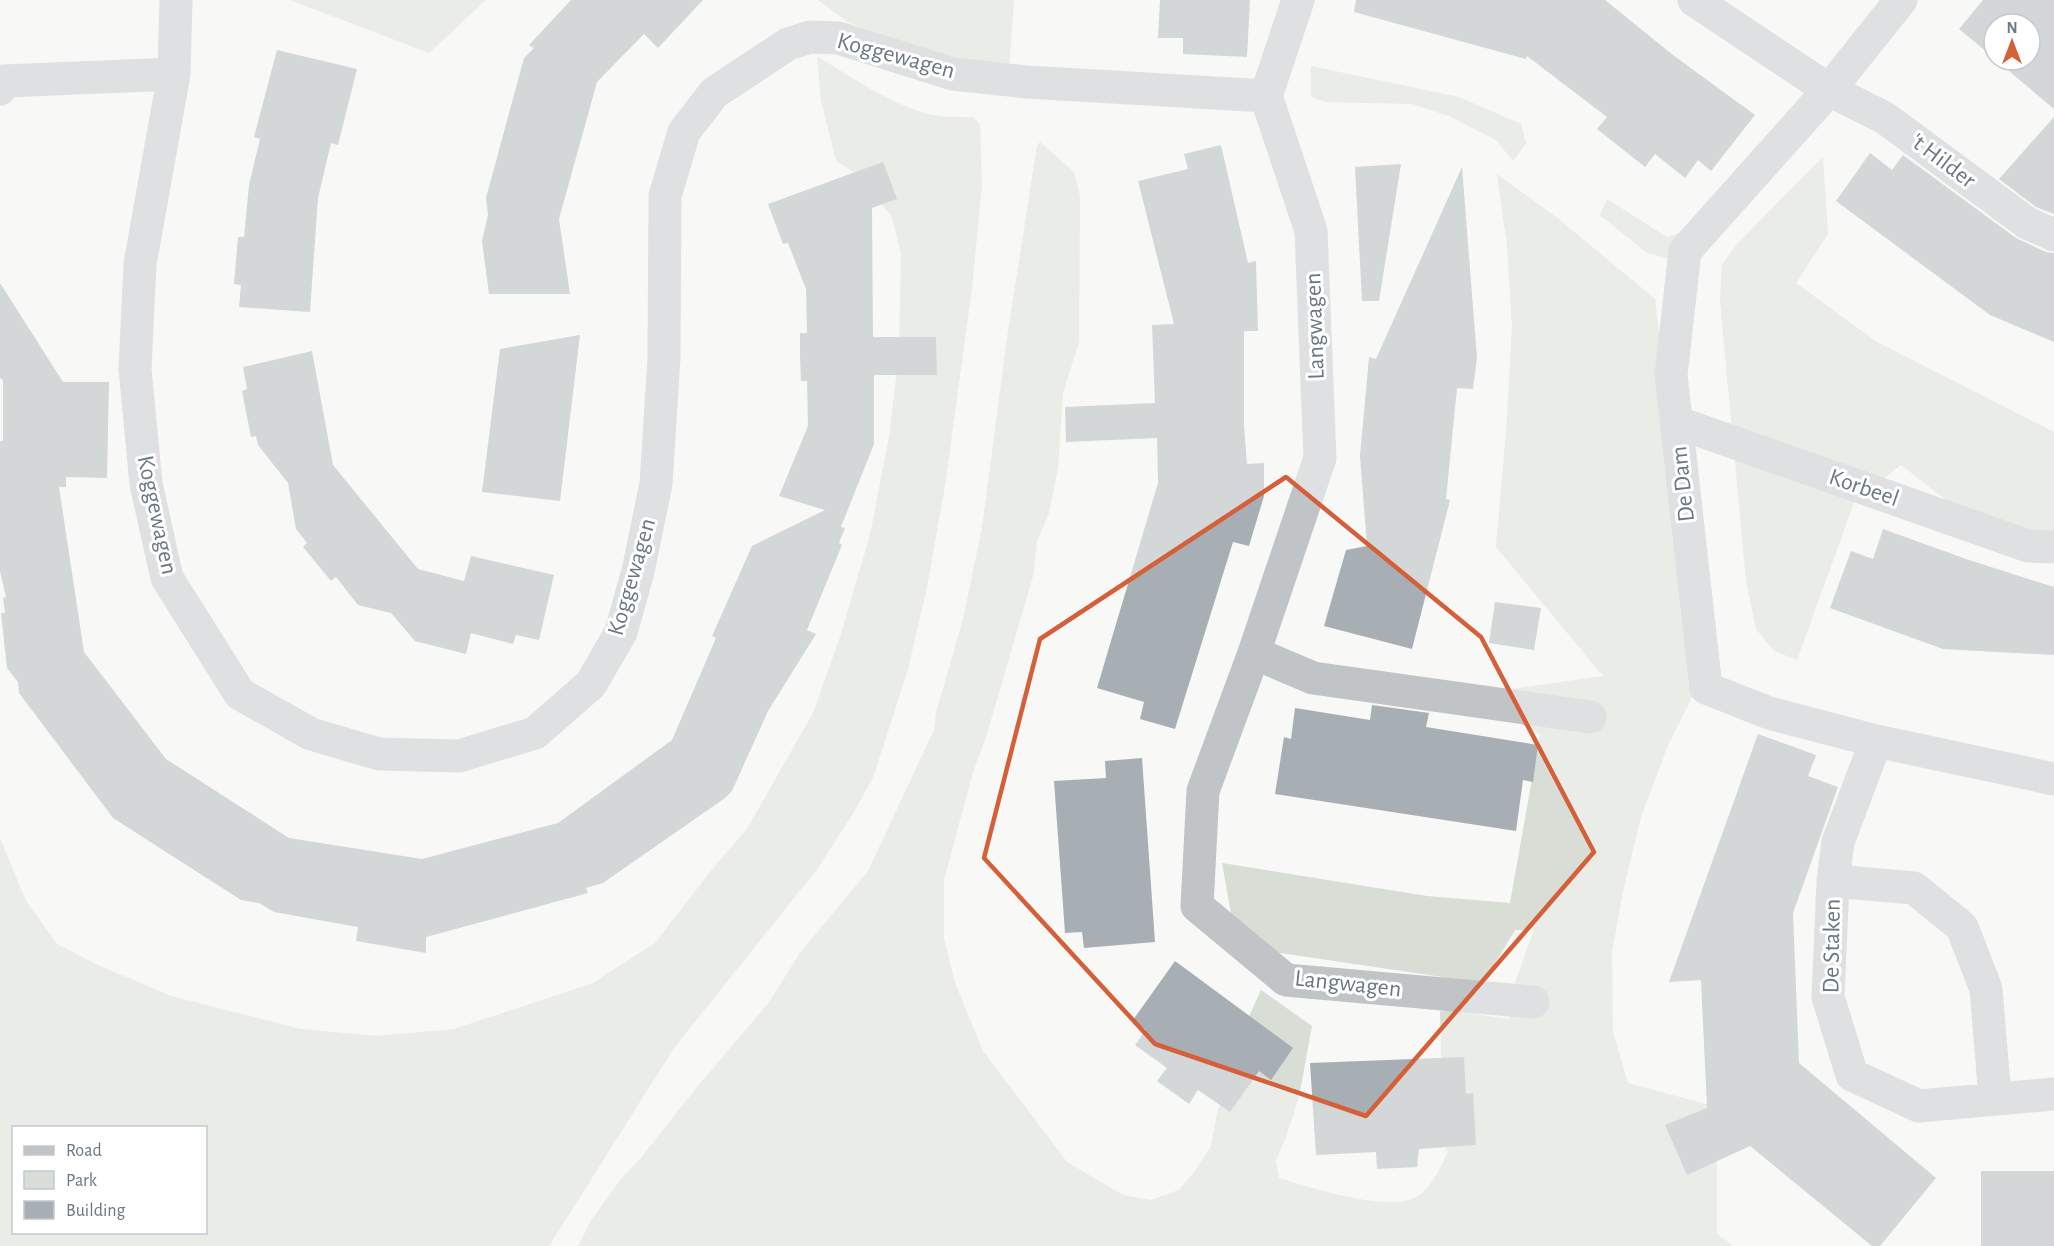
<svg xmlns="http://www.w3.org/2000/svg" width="2054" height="1246" viewBox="0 0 2054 1246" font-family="'Alegreya Sans',sans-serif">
<rect width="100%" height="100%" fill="#f8f8f6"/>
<!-- green -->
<path fill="#d8ddd5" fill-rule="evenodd" d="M 290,0 L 486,0 L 429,53 Z
M 818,0 L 1014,0 L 1009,70 L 996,70 L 897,40 L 849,23 Z
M 817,56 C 851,77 884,100 921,112 C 937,117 956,117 973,117 L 980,125 L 982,184 L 972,288 L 945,486 L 927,587 L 908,669 L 873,778 L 852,815 L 818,868 L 674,1048 L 549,1246 L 0,1246 L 0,838 L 26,901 L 57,944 L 98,965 L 171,996 L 301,1029 L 377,1036 L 454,1029 L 593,983 L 655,943 L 714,867 L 747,829 L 813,713 L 841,634 L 870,535 L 889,437 L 899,353 L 901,254 L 892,217 L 861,178 L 836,160 L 821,101 ZM 14,1128 L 206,1128 L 206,1232 L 14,1232 Z
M 1311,66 L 1459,97 L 1521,124 L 1526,143 L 1513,161 L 1496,140 L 1449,116 L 1412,104 L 1325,102 L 1311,97 Z
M 1040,142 L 1074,172 L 1080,196 L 1079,342 L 1063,393 L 1058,468 L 1049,513 L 1037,541 L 1033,576 L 986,737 L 973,772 L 944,880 L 944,939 L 955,983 L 983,1051 L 1067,1162 L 1123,1195 L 1151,1200 L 1179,1190 L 1195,1171 L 1211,1146 L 1218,1108 L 1257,1060 L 1237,1043 L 1261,990 L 1312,1026 L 1299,1097 L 1286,1137 L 1276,1161 L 1279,1178 C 1310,1187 1394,1216 1421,1194 C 1433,1184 1442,1165 1448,1151 L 1443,1143 L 1440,1011 L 1447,1010 L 1509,1019 L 1515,982 L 1534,930 L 1515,930 L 1483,983 L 1247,948 L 1231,914 L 1222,863 L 1427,896 L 1510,903 L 1540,734 L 1505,716 L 1511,689 L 1603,676 L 1496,547 L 1507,419 L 1512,326 L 1507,246 L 1497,174 L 1560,220 L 1655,299 L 1681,521 L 1706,669 L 1668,745 L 1641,817 L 1623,891 L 1612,953 L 1613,1032 L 1628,1083 L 1717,1107 L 1717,1234 L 1734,1246 L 578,1246 L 592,1219 L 621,1179 L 640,1159 L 697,1087 L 767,1005 L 800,953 L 868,871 L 934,730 L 936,713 L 963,619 L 982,528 L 1007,338 L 1037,146 Z
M 1823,157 L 1828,234 L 1796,283 L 1877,342 L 2054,432 L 2054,544 L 1959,510 L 1901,465 L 1855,500 L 1797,660 L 1774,651 L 1756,629 L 1746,581 L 1720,301 L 1722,265 L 1737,244 Z
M 1607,199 L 1667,237 L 1691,230 L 1675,260 L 1647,253 L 1600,215 Z"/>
<!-- building -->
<path fill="#a8afb4" d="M 571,0 L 703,0 L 658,48 L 644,34 L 597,82 L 559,219 L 570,294 L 489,294 L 482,241 L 488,215 L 486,198 L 524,58 L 534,48 L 529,45 Z
M 1160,0 L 1250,0 L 1247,57 L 1183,54 L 1183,38 L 1158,38 Z
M 1356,0 L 1605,0 L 1673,55 L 1755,115 L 1711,171 L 1698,160 L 1685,178 L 1655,154 L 1645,167 L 1597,129 L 1607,117 L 1527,56 L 1526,59 L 1354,12 Z
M 1983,0 L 2054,0 L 2054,109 L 1996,60 L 2030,60 L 2030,24 L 1994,24 L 1994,58 L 1959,29 Z
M 277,50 L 357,69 L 338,145 L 331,143 L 318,198 L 310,312 L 239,307 L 241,285 L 234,284 L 238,237 L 244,237 L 249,185 L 260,139 L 254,137 Z
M 2054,117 L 2054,214 L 2036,207 L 1999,179 Z
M 1221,145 L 1248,263 L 1256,261 L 1258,331 L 1244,331 L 1244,426 L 1247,464 L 1264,463 L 1264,496 L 1249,546 L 1233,542 L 1175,729 L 1140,719 L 1144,702 L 1097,688 L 1158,483 L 1157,438 L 1066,442 L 1065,407 L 1155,403 L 1152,325 L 1174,324 L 1138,181 L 1188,169 L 1184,154 Z
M 1870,153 L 1892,170 L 1903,155 L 2016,238 L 2046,252 L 2054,253 L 2054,342 L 1990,315 L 1836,201 Z
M 883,162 L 897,199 L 872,208 L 873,337 L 936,337 L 937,375 L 874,375 L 874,444 L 841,527 L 845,528 L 839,543 L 842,545 L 807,630 L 816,634 L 768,711 L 732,791 L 725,798 L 603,883 L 586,888 L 588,893 L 426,937 L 426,953 L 356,941 L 358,927 L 274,912 L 259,903 L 241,900 L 113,818 L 19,693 L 18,682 L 7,668 L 1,613 L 5,613 L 3,598 L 6,597 L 0,571 L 0,441 L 3,441 L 3,380 L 0,378 L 0,283 L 63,382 L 109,382 L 107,478 L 66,477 L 66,487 L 59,487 L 84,652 L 166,759 L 289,838 L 422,859 L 558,823 L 672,740 L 716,638 L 712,636 L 752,546 L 825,510 L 779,496 L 808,426 L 807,381 L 801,381 L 800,357 L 800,333 L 807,333 L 806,289 L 788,243 L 783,244 L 768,204 Z
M 1401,164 L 1379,301 L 1362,301 L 1355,167 Z
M 1462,167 L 1477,358 L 1473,389 L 1457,388 L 1446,499 L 1450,500 L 1412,649 L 1324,626 L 1346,550 L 1367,546 L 1360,456 L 1369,357 L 1376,359 Z
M 580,335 L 560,501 L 482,492 L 500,349 Z
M 312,351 L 333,465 L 418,569 L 464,581 L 471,556 L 554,575 L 539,640 L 516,635 L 513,644 L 471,633 L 466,654 L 415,641 L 391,613 L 358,605 L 336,577 L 331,581 L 303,547 L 307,543 L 296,529 L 288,483 L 258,445 L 256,436 L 251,437 L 242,391 L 247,389 L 243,367 Z
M 1883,529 L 1969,560 L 2054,587 L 2054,655 L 1943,649 L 1830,608 L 1851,551 L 1873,559 Z
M 1495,602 L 1541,608 L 1534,650 L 1489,643 Z
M 1372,705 L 1429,713 L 1426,727 L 1538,745 L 1533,782 L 1523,780 L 1516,831 L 1275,794 L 1284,737 L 1291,739 L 1295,708 L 1370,720 Z
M 1758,734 L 1816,755 L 1808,776 L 1838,787 L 1793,913 L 1799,1063 L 1936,1178 L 1880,1246 L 1872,1246 L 1750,1146 L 1687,1175 L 1665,1125 L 1707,1108 L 1701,980 L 1669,982 Z
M 1142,758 L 1155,942 L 1084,948 L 1082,932 L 1065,933 L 1054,781 L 1106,778 L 1105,761 Z
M 1175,961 L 1293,1048 L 1271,1080 L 1259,1071 L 1230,1112 L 1198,1090 L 1189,1104 L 1157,1081 L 1167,1068 L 1135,1045 L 1146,1030 L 1133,1020 Z
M 1464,1057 L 1466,1094 L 1473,1093 L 1476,1145 L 1419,1149 L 1417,1167 L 1377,1169 L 1376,1152 L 1316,1155 L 1310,1063 Z
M 1981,1171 L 2054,1171 L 2054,1246 L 1981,1246 Z"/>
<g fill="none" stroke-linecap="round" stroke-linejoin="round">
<!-- minor -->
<path stroke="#c0c4c7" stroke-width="33" d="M 176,0 L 174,74 L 140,264 L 135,369 L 146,484 L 167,578 L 240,694 L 311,734 L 379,754 L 459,756 L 535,733 L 591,684 L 621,632 L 638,571 L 656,484 L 664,358 L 665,196 L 684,132 L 714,93 L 788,44 L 810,37 L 838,38 L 953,74 L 1027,82 L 1266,96
M 1298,0 L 1266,96 L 1311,231 L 1320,458 L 1254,653 L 1203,791 L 1197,906 L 1286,980 L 1533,1002
M 1694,0 L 1829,90 L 1885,118 L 2027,223 L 2054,235
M 1901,0 L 1829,90 L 1685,251 L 1671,375 L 1706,688 L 1769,713 L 1876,741 L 2054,779
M 0,89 L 4,81 L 174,74
M 1676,422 L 2028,546 L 2054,547
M 1254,653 L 1313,678 L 1590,717
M 1876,741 L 1838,842 L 1833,881 L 1828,997 L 1852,1075 L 1919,1106 L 2054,1094
M 1833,881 L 1914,888 L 1962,927 L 1986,989 L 1995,1098"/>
</g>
<!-- marked area -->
<path d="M0 0H2054V1246H0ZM 1286,477 L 1481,637 L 1594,852 L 1366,1116 L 1155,1044 L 984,858 L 1040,639 Z" fill="#f8f8f6" fill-opacity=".55" fill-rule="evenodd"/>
<path fill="none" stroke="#d55f39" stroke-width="4.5" stroke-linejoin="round" d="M 1286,477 L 1481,637 L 1594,852 L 1366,1116 L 1155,1044 L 984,858 L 1040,639 Z"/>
<g text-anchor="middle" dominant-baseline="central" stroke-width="6" stroke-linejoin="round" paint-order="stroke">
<!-- street labels -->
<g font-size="24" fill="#6a7884" stroke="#fff">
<text transform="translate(896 56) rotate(15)">Koggewagen</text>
<text transform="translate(1943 161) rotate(37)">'t Hilder</text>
<text transform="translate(1315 326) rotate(-92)">Langwagen</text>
<text transform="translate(1683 484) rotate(-96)">De Dam</text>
<text transform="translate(1864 488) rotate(19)">Korbeel</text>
<text transform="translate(157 515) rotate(78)">Koggewagen</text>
<text transform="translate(632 577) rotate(-74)">Koggewagen</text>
<text transform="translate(1832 946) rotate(-89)">De Staken</text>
<text transform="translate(1348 984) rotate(6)">Langwagen</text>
</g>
</g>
<!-- legend -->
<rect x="12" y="1126" width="195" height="108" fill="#ffffff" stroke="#c3c9ce" stroke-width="1.5"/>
<rect x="24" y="1146" width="30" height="9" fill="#c0c4c7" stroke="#c3c9ce" stroke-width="1.5"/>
<text x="66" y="1156" font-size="18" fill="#6a7884">Road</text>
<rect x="24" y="1171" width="30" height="18" fill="#d8ddd5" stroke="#c3c9ce" stroke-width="1.5"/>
<text x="66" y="1186" font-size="18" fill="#6a7884">Park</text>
<rect x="24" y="1201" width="30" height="18" fill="#a8afb4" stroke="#c3c9ce" stroke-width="1.5"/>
<text x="66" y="1216" font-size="18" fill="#6a7884">Building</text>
<!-- north arrow -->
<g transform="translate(2012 42)"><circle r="28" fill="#ffffff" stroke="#c3c9ce" stroke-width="1.5"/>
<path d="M0-4.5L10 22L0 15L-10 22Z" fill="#d55f39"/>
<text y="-9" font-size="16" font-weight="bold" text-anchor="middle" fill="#6a7884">N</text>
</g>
</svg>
